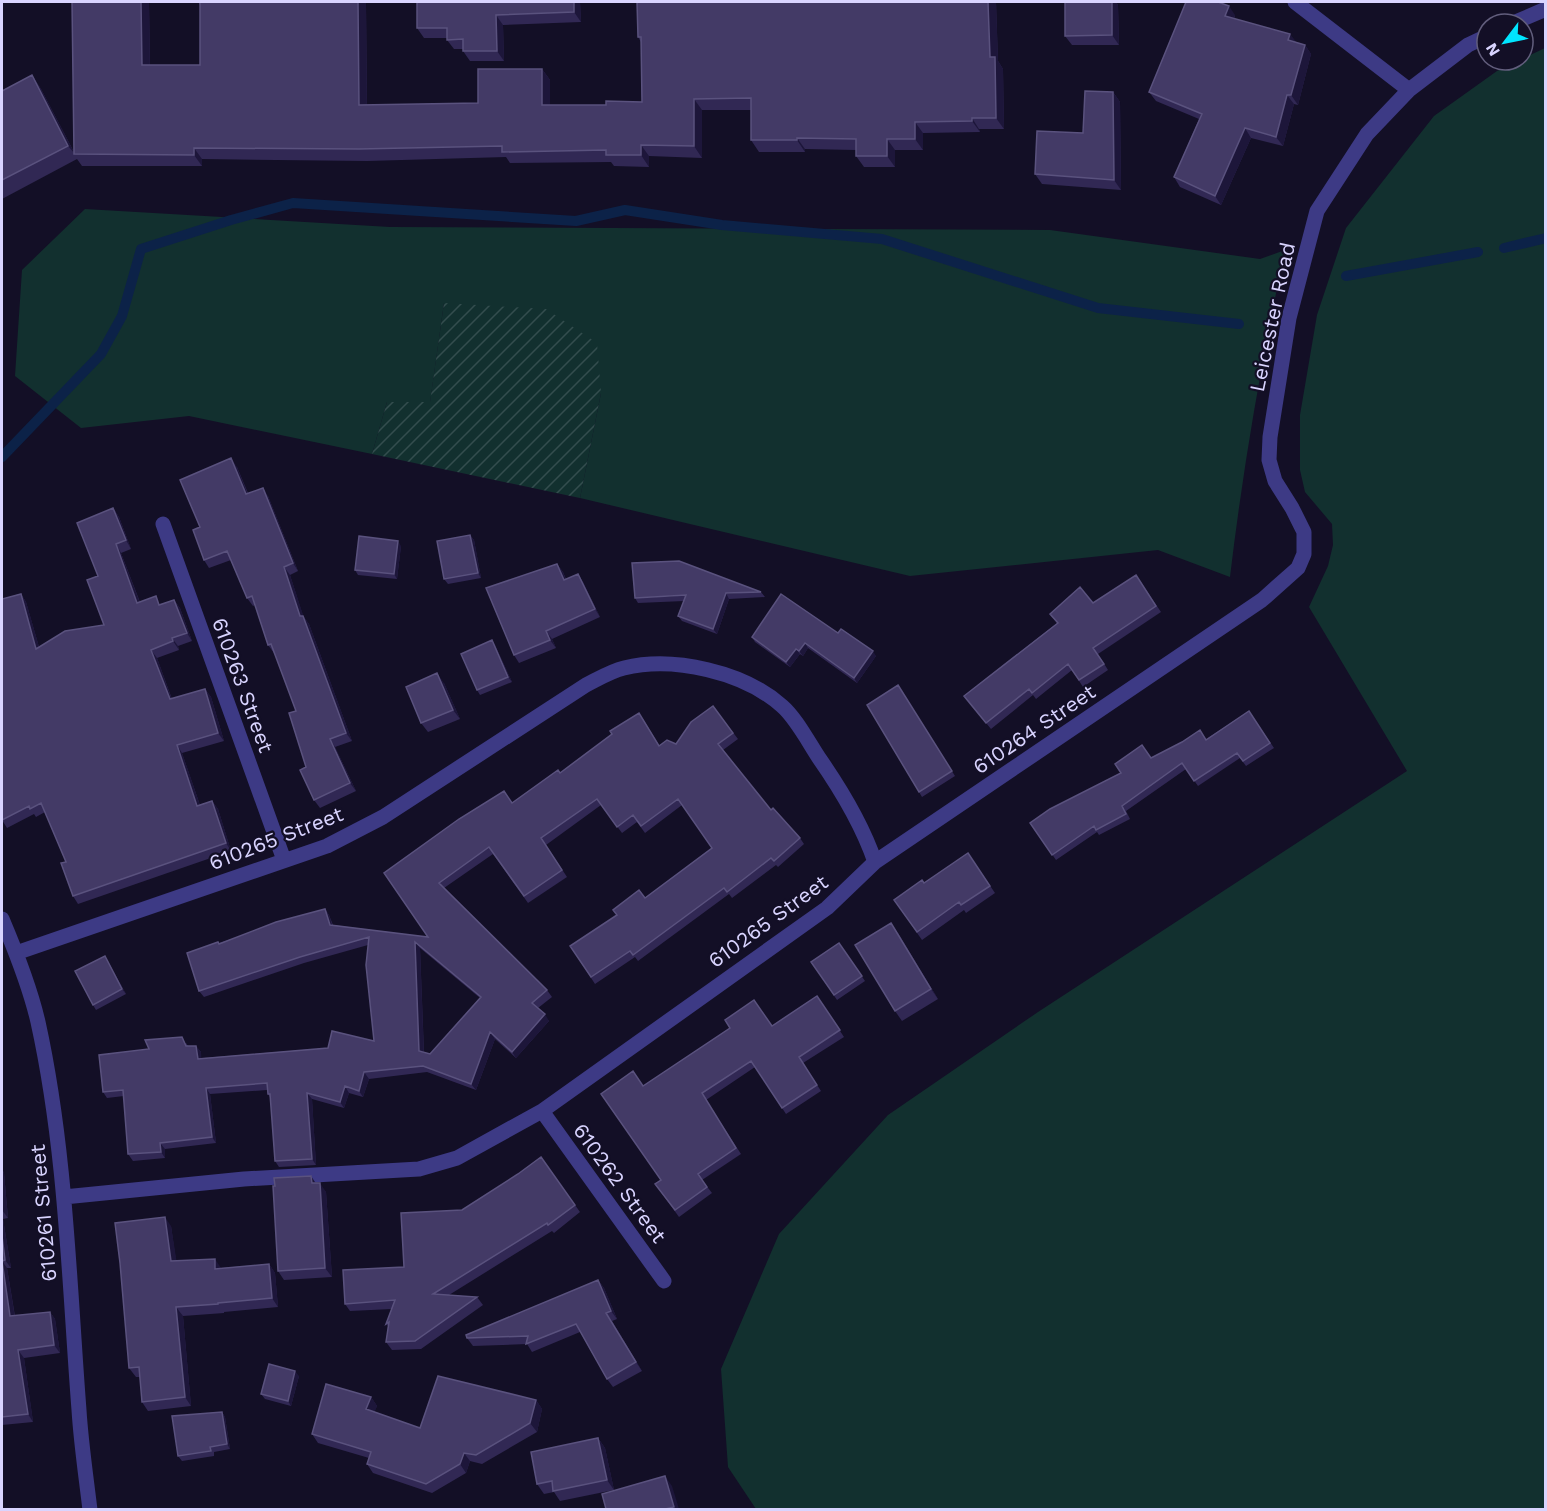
<svg xmlns="http://www.w3.org/2000/svg" width="1547" height="1511" viewBox="0 0 1547 1511" font-family="'Work Sans',sans-serif">
<defs>
<pattern id="garden-furrows" width="10" height="10" patternUnits="userSpaceOnUse" patternTransform="scale(1.5)"><rect width="10" height="10" fill="#12302f"/><path d="M-1 1l2-2M0 10L10 0M9 11l2-2" fill="none" stroke="#344d4e"/></pattern>
</defs>
<rect width="100%" height="100%" fill="#130f26"/>
<!-- grass -->
<path fill="#12302f" d="M 1545,48 L 1545,1509 L 756,1509 L 728,1467 L 721,1369 L 779,1234 L 888,1115 L 1038,1012 L 1407,771 L 1309,607 L 1328,566 L 1333,545 L 1332,524 L 1305,492 L 1300,470 L 1300,415 L 1317,315 L 1346,228 L 1434,116 L 1497,71 Z
M 85,209 L 390,227 L 1050,230 L 1260,259 L 1285,250 C 1262,358 1243,467 1230,577 L 1158,550 L 910,576 L 580,498 L 601,393 L 444,303 L 430,403 L 387,402 L 372,454 L 189,416 L 81,428 L 15,376 L 22,270 Z"/>
<!-- garden -->
<path fill="url(#garden-furrows)" d="M 444,303 L 546,309 L 597,343 L 601,393 L 580,498 L 372,454 L 387,402 L 430,402 Z"/>
<g fill="none" stroke-linecap="round" stroke-linejoin="round">
<!-- stream -->
<path stroke="#0c2248" stroke-width="10" d="M 1504,248 L 1546,238
M 1346,276 L 1478,252
M 2,457 L 101,354 L 122,316 L 141,249 L 231,220 L 293,203 L 576,221 L 625,210 L 722,225 L 882,239 L 1098,308 L 1239,324"/>
<!-- minor -->
<path stroke="#3d3a85" stroke-width="15" d="M 1295,2 L 1409,90
M 1511,24 L 1546,9
M 163,524 L 284,860
M 875,862 L 1262,600 L 1298,568 L 1304,554 L 1304,532 L 1292,508 L 1275,481 L 1269,460 L 1270,437 L 1289,318 L 1317,211 L 1367,134 L 1409,90 L 1468,45 L 1487,36
M 2,919 C 16,952 30,987 38,1022 C 66,1149 69,1281 79,1410 C 81,1443 86,1476 90,1510
M 16,953 L 327,846 L 383,817 L 586,685 C 598,679 611,671 624,668 C 674,656 744,672 782,706 C 796,718 809,743 819,758 C 842,791 862,824 875,862 L 827,908 L 542,1111 L 457,1158 L 419,1169 L 244,1179 L 64,1197
M 542,1111 L 664,1281"/>
</g>
<!-- wall -->
<path fill="#312854" fill-rule="evenodd" d="M 72,2 L 149,2 L 150,65 L 200,65 L 200,5 L 198,2 L 364,2 L 366,4 L 367,105 L 478,103 L 542,69 L 550,80 L 550,105 L 606,105 L 642,102 L 641,42 L 638,37 L 637,2 L 996,2 L 998,61 L 1003,69 L 1004,129 L 979,129 L 980,132 L 923,133 L 923,150 L 895,150 L 895,167 L 864,167 L 856,156 L 856,150 L 805,149 L 805,152 L 759,152 L 751,140 L 751,110 L 702,110 L 702,158 L 649,156 L 649,167 L 614,166 L 611,162 L 510,163 L 506,157 L 367,161 L 202,159 L 202,166 L 82,166 L 77,159 L 2,199 L 2,91 L 32,75 L 41,89 L 74,152 Z
M 417,2 L 580,2 L 581,22 L 503,25 L 504,61 L 470,61 L 463,51 L 463,49 L 454,49 L 447,40 L 447,38 L 424,38 L 417,28 Z
M 1065,2 L 1116,2 L 1118,5 L 1119,45 L 1072,45 L 1065,36 Z
M 1235,15 L 1234,19 L 1296,42 L 1305,45 L 1311,54 L 1298,105 L 1294,104 L 1283,146 L 1251,138 L 1221,205 L 1180,187 L 1174,177 L 1199,119 L 1156,101 L 1149,92 Z
M 1113,92 L 1120,102 L 1121,190 L 1042,184 L 1035,174 L 1083,133 Z
M 237,467 L 248,493 L 268,496 L 298,571 L 290,575 L 303,616 L 309,624 L 352,741 L 335,747 L 356,791 L 320,808 L 314,800 L 306,767 L 296,711 L 275,653 L 274,653 L 268,645 L 255,605 L 253,606 L 247,598 L 231,560 L 209,568 L 204,560 Z
M 113,508 L 119,517 L 131,549 L 121,553 L 140,602 L 161,604 L 174,600 L 180,608 L 192,641 L 178,646 L 179,650 L 157,658 L 172,699 L 205,689 L 211,697 L 224,741 L 182,753 L 200,805 L 212,801 L 218,809 L 231,851 L 78,904 L 73,896 L 66,862 L 45,812 L 36,817 L 34,814 L 7,828 L 2,820 L 2,599 L 21,594 L 26,602 L 39,647 L 104,625 L 98,576 Z
M 470,535 L 474,540 L 481,578 L 448,584 L 444,579 Z
M 401,546 L 397,579 L 358,575 L 355,570 Z
M 557,564 L 563,572 L 566,579 L 578,574 L 583,582 L 600,617 L 552,639 L 556,648 L 519,663 L 514,655 Z
M 1136,575 L 1161,612 L 1098,654 L 1108,670 L 1083,687 L 1072,670 L 1036,699 L 1033,695 L 991,729 L 964,696 L 1057,623 L 1050,614 L 1093,603 Z
M 761,592 L 765,597 L 729,599 L 717,634 L 682,621 L 678,616 L 684,601 L 638,603 L 635,598 Z
M 838,633 L 876,656 L 857,683 L 808,648 L 803,656 L 800,654 L 790,667 L 755,642 L 752,637 Z
M 492,640 L 495,645 L 512,682 L 480,695 L 477,690 Z
M 444,683 L 460,719 L 428,732 L 421,723 Z
M 898,685 L 955,776 L 922,797 L 919,792 Z
M 713,706 L 738,739 L 723,750 L 771,810 L 800,838 L 804,844 L 778,867 L 776,865 L 732,898 L 729,894 L 638,961 L 635,957 L 595,984 L 570,946 L 645,898 L 712,848 L 682,805 L 645,833 L 637,822 L 622,833 L 601,805 L 546,845 L 567,877 L 528,903 L 493,854 L 444,888 L 547,990 L 552,997 L 538,1008 L 549,1021 L 516,1058 L 495,1039 L 476,1090 L 427,1072 L 369,1079 L 363,1097 L 349,1093 L 344,1108 L 312,1099 L 316,1165 L 279,1167 L 275,1161 L 271,1099 L 268,1094 L 267,1090 L 210,1094 L 216,1143 L 165,1149 L 165,1158 L 133,1161 L 128,1154 L 124,1096 L 107,1098 L 103,1092 L 149,1049 L 186,1043 L 188,1046 L 196,1046 L 201,1052 L 201,1058 L 328,1048 L 374,1041 L 368,945 L 304,963 L 204,997 L 199,991 L 219,943 L 325,909 L 329,915 L 333,925 L 428,937 L 384,873 L 512,803 L 560,773 L 643,719 L 659,745 L 676,744 ZM 420,948 L 480,998 L 430,1054 L 424,1052 Z
M 1249,711 L 1274,748 L 1246,766 L 1240,758 L 1198,786 L 1186,769 L 1126,811 L 1130,819 L 1099,835 L 1097,832 L 1056,860 L 1030,823 L 1182,742 L 1206,739 Z
M 968,853 L 995,893 L 966,913 L 964,910 L 922,940 L 894,900 L 924,883 Z
M 898,933 L 938,999 L 902,1021 L 895,1011 Z
M 839,943 L 865,981 L 837,1000 L 811,962 Z
M 105,956 L 126,994 L 96,1010 L 93,1005 Z
M 817,996 L 844,1037 L 803,1063 L 821,1091 L 786,1114 L 755,1067 L 706,1100 L 741,1154 L 702,1180 L 712,1193 L 679,1217 L 655,1184 L 661,1180 L 643,1086 L 772,1026 Z
M 541,1157 L 580,1212 L 554,1233 L 552,1231 L 449,1295 L 477,1297 L 483,1305 L 421,1349 L 392,1350 L 386,1342 L 388,1326 L 386,1324 L 392,1309 L 350,1311 L 345,1304 L 404,1267 L 462,1210 L 518,1174 Z
M 2,1169 L 4,1173 L 8,1218 L 3,1219 L 11,1268 L 7,1268 L 15,1316 L 50,1312 L 55,1319 L 60,1353 L 24,1358 L 33,1422 L 2,1425 Z
M 316,1183 L 326,1192 L 332,1277 L 284,1280 L 278,1271 L 275,1186 Z
M 171,1226 L 176,1261 L 221,1268 L 269,1264 L 275,1273 L 278,1307 L 224,1312 L 224,1313 L 183,1316 L 191,1406 L 148,1411 L 142,1402 L 140,1377 L 136,1377 L 129,1368 Z
M 598,1280 L 604,1288 L 617,1319 L 612,1321 L 642,1371 L 613,1387 L 607,1379 L 580,1332 L 532,1352 L 527,1344 L 473,1346 L 467,1338 Z
M 299,1376 L 291,1406 L 265,1399 L 261,1394 Z
M 371,1397 L 377,1406 L 374,1412 L 420,1428 L 536,1400 L 542,1409 L 537,1432 L 482,1464 L 470,1461 L 466,1473 L 432,1493 L 373,1473 L 367,1464 L 369,1458 L 318,1443 L 312,1434 Z
M 222,1412 L 225,1417 L 230,1449 L 214,1452 L 214,1456 L 182,1461 L 178,1456 Z
M 598,1438 L 605,1448 L 614,1490 L 560,1501 L 554,1492 L 544,1494 L 537,1484 Z"/>
<!-- shaded-wall -->
<path fill="#1d163a" d="M 141,2 L 149,2 L 150,77 L 142,65 Z
M 358,2 L 364,2 L 366,4 L 367,117 L 359,105 Z
M 574,2 L 580,2 L 581,22 L 574,12 Z
M 988,2 L 996,2 L 998,61 L 1003,69 L 1004,129 L 996,118 L 990,57 Z
M 1112,2 L 1116,2 L 1118,5 L 1119,45 L 1112,35 Z
M 1229,6 L 1235,15 L 1231,26 L 1225,16 Z
M 496,15 L 503,25 L 504,61 L 497,51 Z
M 1290,34 L 1297,43 L 1288,40 Z
M 1305,45 L 1311,54 L 1298,105 L 1291,95 Z
M 542,69 L 550,80 L 550,116 L 542,105 Z
M 32,75 L 41,89 L 75,154 L 68,146 Z
M 1113,92 L 1120,102 L 1121,190 L 1114,180 Z
M 1287,95 L 1294,104 L 1283,146 L 1276,137 Z
M 694,99 L 702,110 L 702,158 L 694,146 Z
M 972,118 L 979,129 L 980,132 L 972,121 Z
M 915,122 L 923,133 L 923,150 L 915,139 Z
M 1245,128 L 1251,138 L 1221,205 L 1215,196 Z
M 797,138 L 805,149 L 805,152 L 797,140 Z
M 887,139 L 895,150 L 895,167 L 887,156 Z
M 641,145 L 649,156 L 649,167 L 641,155 Z
M 194,148 L 202,159 L 202,166 L 194,155 Z
M 231,458 L 237,467 L 251,502 L 246,494 Z
M 263,488 L 268,496 L 298,571 L 293,563 Z
M 113,508 L 119,517 L 131,549 L 126,540 Z
M 470,535 L 474,540 L 481,578 L 478,573 Z
M 398,541 L 401,546 L 397,579 L 394,574 Z
M 116,544 L 121,553 L 143,611 L 137,603 Z
M 557,564 L 563,572 L 569,588 L 564,580 Z
M 284,567 L 290,575 L 306,624 L 300,616 Z
M 578,574 L 583,582 L 600,617 L 595,609 Z
M 726,593 L 729,599 L 717,634 L 713,629 Z
M 21,594 L 26,602 L 42,657 L 36,649 Z
M 174,600 L 180,608 L 192,641 L 187,633 Z
M 303,616 L 309,624 L 352,741 L 346,733 Z
M 546,631 L 552,639 L 556,648 L 550,640 Z
M 172,638 L 178,646 L 179,650 L 173,641 Z
M 492,640 L 495,645 L 512,682 L 508,677 Z
M 805,643 L 808,648 L 803,656 L 799,651 Z
M 796,649 L 800,654 L 790,667 L 786,662 Z
M 151,650 L 157,658 L 175,708 L 170,699 Z
M 873,651 L 876,656 L 857,683 L 854,678 Z
M 437,673 L 444,683 L 460,719 L 453,710 Z
M 205,689 L 211,697 L 224,741 L 218,733 Z
M 330,739 L 335,747 L 356,791 L 350,783 Z
M 177,745 L 182,753 L 203,814 L 197,806 Z
M 212,801 L 218,809 L 231,851 L 226,843 Z
M 325,909 L 329,915 L 334,931 L 330,925 Z
M 891,923 L 898,933 L 938,999 L 931,989 Z
M 415,942 L 420,948 L 424,1057 L 419,1051 Z
M 105,956 L 108,961 L 126,994 L 122,989 Z
M 545,1014 L 549,1021 L 516,1058 L 512,1052 Z
M 490,1032 L 495,1039 L 476,1090 L 471,1084 Z
M 196,1046 L 201,1052 L 202,1065 L 198,1059 Z
M 364,1072 L 369,1079 L 363,1097 L 359,1091 Z
M 345,1086 L 349,1093 L 344,1108 L 340,1102 Z
M 206,1088 L 210,1094 L 216,1143 L 212,1137 Z
M 307,1093 L 312,1099 L 316,1165 L 312,1159 Z
M 160,1143 L 165,1149 L 165,1158 L 161,1152 Z
M 2,1169 L 4,1173 L 8,1218 L 2,1210 Z
M 311,1176 L 317,1185 L 312,1183 Z
M 320,1183 L 326,1192 L 332,1277 L 325,1268 Z
M 2,1217 L 3,1219 L 11,1268 L 5,1260 L 2,1236 Z
M 165,1217 L 171,1226 L 178,1270 L 171,1261 Z
M 215,1259 L 221,1268 L 222,1277 L 215,1269 Z
M 2,1261 L 7,1268 L 16,1324 L 10,1316 Z
M 269,1264 L 275,1273 L 278,1307 L 272,1298 Z
M 598,1280 L 604,1288 L 617,1319 L 611,1311 Z
M 176,1307 L 183,1316 L 191,1406 L 185,1397 Z
M 50,1312 L 55,1319 L 60,1353 L 54,1345 Z
M 606,1313 L 612,1321 L 642,1371 L 636,1362 Z
M 18,1350 L 24,1358 L 33,1422 L 28,1414 Z
M 295,1371 L 299,1376 L 291,1406 L 288,1401 Z
M 371,1397 L 377,1406 L 372,1418 L 366,1409 Z
M 536,1400 L 542,1409 L 537,1432 L 530,1423 Z
M 222,1412 L 225,1417 L 230,1449 L 227,1444 Z
M 598,1438 L 605,1448 L 614,1490 L 607,1480 Z
M 464,1453 L 470,1461 L 466,1473 L 460,1464 Z
M 665,1476 L 672,1486 L 679,1509 L 675,1509 L 674,1507 Z"/>
<!-- building -->
<path fill="#433a66" stroke="#5a527e" stroke-width="1.5" fill-rule="evenodd" d="M 72,2 L 141,2 L 142,65 L 200,65 L 200,2 L 358,2 L 359,105 L 478,103 L 478,69 L 542,69 L 542,105 L 606,105 L 606,101 L 642,102 L 641,37 L 638,37 L 637,2 L 988,2 L 990,57 L 995,57 L 996,118 L 972,118 L 972,121 L 915,122 L 915,139 L 887,139 L 887,156 L 856,156 L 856,139 L 797,138 L 797,140 L 751,140 L 751,98 L 694,99 L 694,146 L 641,145 L 641,155 L 606,155 L 606,150 L 502,152 L 502,146 L 359,149 L 194,148 L 194,155 L 74,154 Z
M 417,2 L 574,2 L 574,12 L 496,15 L 497,51 L 463,51 L 463,39 L 447,40 L 447,28 L 417,28 Z
M 1065,2 L 1112,2 L 1112,35 L 1065,36 Z
M 1186,2 L 1218,2 L 1229,6 L 1225,16 L 1290,34 L 1288,40 L 1305,45 L 1291,95 L 1287,95 L 1276,137 L 1245,128 L 1215,196 L 1174,177 L 1202,114 L 1149,92 Z
M 32,75 L 68,146 L 2,180 L 2,91 Z
M 1085,91 L 1113,92 L 1114,180 L 1035,174 L 1037,131 L 1083,133 Z
M 231,458 L 246,494 L 263,488 L 293,563 L 284,567 L 300,616 L 303,616 L 346,733 L 330,739 L 350,783 L 314,800 L 300,770 L 306,767 L 289,713 L 296,711 L 271,644 L 268,645 L 252,596 L 247,598 L 227,551 L 204,560 L 193,530 L 200,527 L 180,480 Z
M 113,508 L 126,540 L 116,544 L 137,603 L 156,596 L 159,605 L 174,600 L 187,633 L 172,638 L 173,641 L 151,650 L 170,699 L 205,689 L 218,733 L 177,745 L 197,806 L 212,801 L 226,843 L 73,896 L 61,863 L 66,862 L 41,803 L 30,809 L 29,806 L 2,820 L 2,599 L 21,594 L 36,649 L 65,631 L 104,625 L 87,580 L 98,576 L 77,523 Z
M 470,535 L 478,573 L 444,579 L 437,541 Z
M 359,536 L 398,541 L 394,574 L 355,570 Z
M 679,561 L 761,592 L 726,593 L 713,629 L 678,616 L 686,595 L 635,598 L 632,563 Z
M 557,564 L 564,580 L 578,574 L 595,609 L 546,631 L 550,640 L 514,655 L 486,588 Z
M 1136,575 L 1156,606 L 1093,648 L 1104,664 L 1079,680 L 1068,664 L 1032,693 L 1029,689 L 986,723 L 964,696 L 1058,623 L 1050,614 L 1080,587 L 1093,603 Z
M 781,594 L 838,633 L 841,629 L 873,651 L 854,678 L 805,643 L 799,651 L 796,649 L 786,662 L 752,637 Z
M 492,640 L 508,677 L 477,690 L 461,654 Z
M 437,673 L 453,710 L 421,723 L 406,687 Z
M 898,685 L 952,771 L 919,792 L 867,705 Z
M 713,706 L 733,733 L 718,744 L 771,810 L 773,808 L 800,838 L 774,861 L 771,858 L 727,892 L 724,888 L 633,955 L 630,951 L 591,977 L 570,946 L 617,915 L 613,910 L 639,890 L 645,898 L 712,848 L 678,799 L 641,826 L 633,815 L 617,827 L 597,799 L 541,838 L 562,870 L 524,896 L 489,847 L 439,883 L 547,990 L 532,1003 L 545,1014 L 512,1052 L 490,1032 L 471,1084 L 423,1066 L 364,1072 L 359,1091 L 345,1086 L 340,1102 L 307,1093 L 312,1159 L 275,1161 L 270,1094 L 268,1094 L 267,1083 L 206,1088 L 212,1137 L 160,1143 L 161,1152 L 128,1154 L 123,1090 L 103,1092 L 99,1055 L 149,1049 L 145,1040 L 182,1037 L 186,1046 L 196,1046 L 198,1059 L 328,1048 L 332,1031 L 374,1041 L 366,965 L 369,937 L 300,957 L 199,991 L 187,953 L 218,942 L 219,944 L 276,922 L 325,909 L 330,925 L 428,937 L 384,873 L 459,819 L 504,791 L 512,803 L 558,770 L 560,773 L 612,734 L 610,731 L 639,713 L 659,746 L 667,740 L 676,744 L 691,722 ZM 415,942 L 481,997 L 430,1054 L 419,1051 Z
M 1249,711 L 1270,743 L 1243,761 L 1237,753 L 1194,781 L 1182,763 L 1122,806 L 1126,814 L 1096,830 L 1094,826 L 1052,855 L 1030,823 L 1050,809 L 1121,773 L 1115,764 L 1142,745 L 1151,758 L 1182,742 L 1200,730 L 1206,740 Z
M 968,853 L 990,886 L 961,905 L 959,902 L 917,932 L 894,900 L 922,880 L 924,883 Z
M 891,923 L 931,989 L 895,1011 L 855,945 Z
M 839,943 L 862,976 L 834,995 L 811,962 Z
M 105,956 L 122,989 L 93,1005 L 75,971 Z
M 817,996 L 840,1030 L 799,1057 L 817,1085 L 782,1108 L 751,1061 L 702,1093 L 736,1148 L 698,1174 L 707,1187 L 675,1210 L 655,1184 L 661,1180 L 601,1094 L 633,1071 L 643,1086 L 730,1028 L 725,1020 L 754,1000 L 772,1026 Z
M 541,1157 L 575,1205 L 548,1225 L 547,1223 L 433,1294 L 477,1297 L 415,1341 L 386,1342 L 389,1322 L 386,1324 L 395,1300 L 345,1304 L 343,1270 L 404,1267 L 401,1213 L 462,1210 L 518,1174 Z
M 311,1176 L 312,1183 L 320,1183 L 325,1268 L 278,1271 L 273,1186 L 275,1186 L 274,1178 Z
M 165,1217 L 171,1261 L 215,1259 L 215,1269 L 269,1264 L 272,1298 L 218,1303 L 218,1304 L 176,1307 L 185,1397 L 142,1402 L 139,1367 L 129,1368 L 120,1263 L 115,1223 Z
M 2,1236 L 5,1260 L 2,1261 L 10,1316 L 50,1312 L 54,1345 L 18,1350 L 28,1414 L 2,1417 Z
M 598,1280 L 611,1311 L 606,1313 L 636,1362 L 607,1379 L 576,1324 L 526,1344 L 528,1336 L 467,1338 L 466,1335 Z
M 269,1364 L 295,1371 L 288,1401 L 261,1394 Z
M 438,1376 L 536,1400 L 530,1423 L 476,1455 L 464,1453 L 460,1464 L 426,1484 L 367,1464 L 371,1452 L 312,1434 L 326,1384 L 371,1397 L 366,1409 L 420,1428 Z
M 222,1412 L 227,1444 L 210,1447 L 211,1451 L 178,1456 L 172,1416 Z
M 598,1438 L 607,1480 L 553,1491 L 552,1481 L 537,1484 L 531,1452 Z
M 665,1476 L 674,1507 L 665,1509 L 606,1509 L 602,1494 Z"/>
<g text-anchor="middle" dominant-baseline="central" stroke-width="4.5" stroke-linejoin="round" paint-order="stroke">
<!-- street labels -->
<g font-size="21" fill="#d9d4ff" stroke="#130f26">
<text transform="translate(1272 317) rotate(-78)">Leicester Road</text>
<text transform="translate(243 685) rotate(70)">610263 Street</text>
<text transform="translate(1034 729) rotate(-34)">610264 Street</text>
<text transform="translate(276 838) rotate(-21)">610265 Street</text>
<text transform="translate(768 921) rotate(-36)">610265 Street</text>
<text transform="translate(620 1183) rotate(54)">610262 Street</text>
<text transform="translate(43 1213) rotate(-95)">610261 Street</text>
</g>
</g>
<!-- border -->
<rect width="1547" height="1511" fill="none" stroke="#d9d4ff" stroke-width="6"/>
<!-- north arrow -->
<g transform="translate(1505 42) rotate(238)"><circle r="28" fill="#130f26" stroke="#625e7d" stroke-width="1.5"/>
<path d="M0-4.5L10 22L0 15L-10 22Z" fill="#00e5ff"/>
<text y="-9" font-size="16" font-weight="bold" text-anchor="middle" fill="#d9d4ff">N</text>
</g>
</svg>
